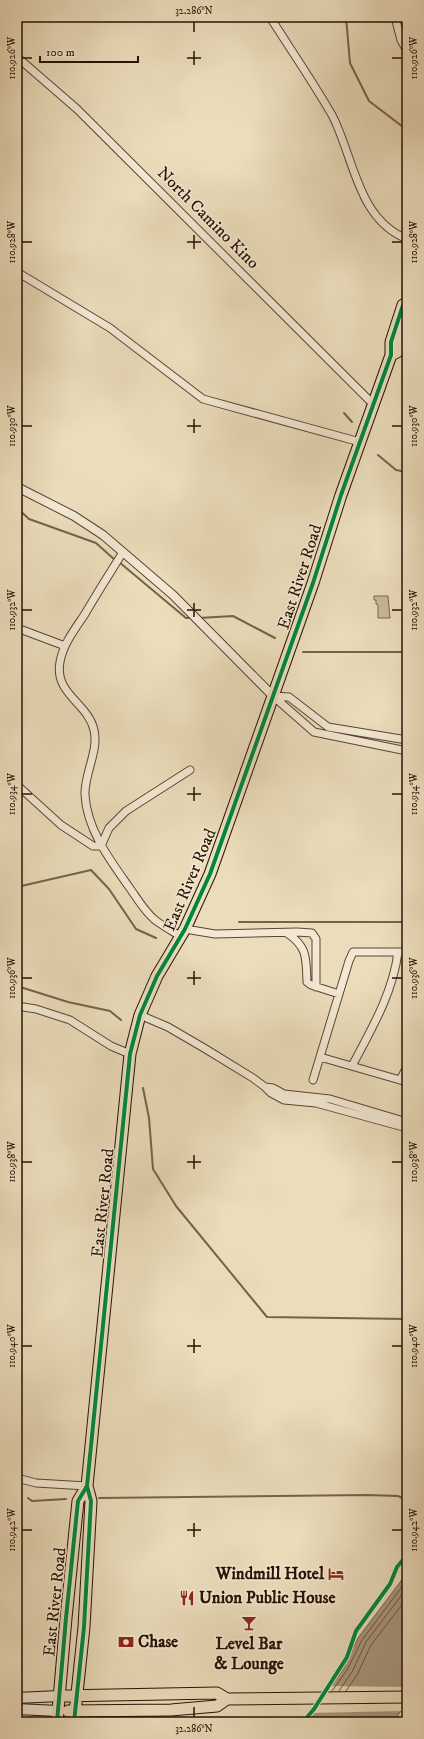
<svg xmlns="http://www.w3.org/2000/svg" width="424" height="1739" viewBox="0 0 424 1739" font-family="'IM FELL DW Pica',serif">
<rect width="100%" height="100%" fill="#ebdcbb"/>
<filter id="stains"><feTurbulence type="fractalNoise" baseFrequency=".005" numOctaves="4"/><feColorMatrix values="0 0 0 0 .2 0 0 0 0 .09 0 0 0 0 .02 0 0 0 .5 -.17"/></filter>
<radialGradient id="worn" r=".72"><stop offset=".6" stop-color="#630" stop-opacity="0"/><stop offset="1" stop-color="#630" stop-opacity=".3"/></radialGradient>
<!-- green -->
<path fill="#cab99c" stroke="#7a6550" d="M 374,596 L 388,596 L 390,618 L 378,618 L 378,605 L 376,604 L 376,600 L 374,600 Z"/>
<!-- water -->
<path fill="#a9977d" stroke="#76614d" d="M 407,1573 L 407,1701 L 394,1722 L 306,1722 L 344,1668 L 358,1638 Z"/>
<!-- pier -->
<path fill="#ebdcbb" d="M 329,1686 L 407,1687 L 407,1705 L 403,1711 L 310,1713 Z"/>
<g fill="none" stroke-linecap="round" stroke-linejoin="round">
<!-- shore -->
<path stroke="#695440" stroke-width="1" d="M 332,1691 L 347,1670 L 362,1640 L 407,1580
M 339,1691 L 352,1672 L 366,1642 L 407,1588
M 346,1691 L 357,1675 L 371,1645 L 407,1598"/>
<!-- stream -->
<path stroke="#76614d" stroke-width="2" d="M 346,17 L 350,63 L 369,101 L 407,130
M 344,413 L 352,422
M 378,455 L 396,470 L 407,472
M 17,508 L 29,519 L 96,543 L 115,560
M 119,562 L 186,618 L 192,618
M 199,618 L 233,616 L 275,638
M 303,652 L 407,652
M 17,887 L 91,870 L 109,889 L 136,929 L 156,938
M 239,922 L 407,922
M 17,986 L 68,1002 L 110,1011 L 121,1020
M 143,1088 L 149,1118 L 153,1169 L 176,1206 L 267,1317 L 407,1319
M 17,1492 L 19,1493
M 28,1498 L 32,1501 L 66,1499
M 99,1498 L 367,1495 L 398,1496 L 407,1500"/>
<defs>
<path id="minor" d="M 270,17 C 291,50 313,82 332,115 C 354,157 357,219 407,239
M 395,17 L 401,40 L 407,51
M 17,57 L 77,109 L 373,404
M 17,272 L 110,328 L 203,399 L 360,442
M 123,552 C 110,573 97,593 85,614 C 75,629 63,644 60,662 C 54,694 88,703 94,730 C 99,751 84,774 85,795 C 87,830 110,860 129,887 C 137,898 144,911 155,920 C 163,926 172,931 180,936
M 17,628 L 65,646
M 273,696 L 314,732 L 407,751
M 273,696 L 289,697 L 328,727 L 407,740
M 17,785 L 61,825 L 93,846 L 101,846
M 101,846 L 109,828 L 126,811 L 190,770
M 185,929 L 215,934 L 297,932 L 312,933 L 316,939 L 316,987
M 287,933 C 308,947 306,959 307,982 L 311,985 L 339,994
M 17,1006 L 36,1009 L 70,1020 L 111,1046 L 130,1054
M 140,1015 L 168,1027 L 204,1048 L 253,1078 L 265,1087 L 271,1093 L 284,1100 L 316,1103 L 407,1128
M 320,1057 L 407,1082
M 352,1066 C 371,1030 393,993 398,952
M 313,1080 L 349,961 L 353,952 L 407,952
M 400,1080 L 407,1067
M 265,1087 L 273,1088 L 284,1094 L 330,1099 L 407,1122
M 17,1478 L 36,1483 L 87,1486"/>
<path id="tertiary" d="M 17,487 L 74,516 L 103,535 L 173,595 L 273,696"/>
<path id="secondary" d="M 17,1698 L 59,1696
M 17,1709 L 58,1711"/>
<path id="primary" d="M 391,355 L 397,352 L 407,325
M 59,1696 L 217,1693 L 227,1699 L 407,1697
M 68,1711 L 171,1710 L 217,1706 L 227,1699
M 57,1722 L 66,1618 L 78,1501 L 87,1486 L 130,1054 L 140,1015 L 157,976 L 185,929 L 210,874 L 313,583 L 341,495 L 391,355 L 391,342 L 403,305 L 407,303
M 74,1722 L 84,1627 L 91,1501 L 87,1486"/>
</defs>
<!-- minor casing -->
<use href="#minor" stroke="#5a4432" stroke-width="9"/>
<!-- tertiary casing -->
<use href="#tertiary" stroke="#5a4432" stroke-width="10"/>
<!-- secondary casing -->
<use href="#secondary" stroke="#291104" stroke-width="12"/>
<!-- primary casing -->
<use href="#primary" stroke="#291104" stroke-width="13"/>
<!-- minor -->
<use href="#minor" stroke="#f2e8d3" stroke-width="7"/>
<!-- tertiary -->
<use href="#tertiary" stroke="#f2e8d3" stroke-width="8"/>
<!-- secondary -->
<use href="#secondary" stroke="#f2e8d3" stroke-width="10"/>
<!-- primary -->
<use href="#primary" stroke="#ebdcbb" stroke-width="11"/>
<defs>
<path id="cycleway" d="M 57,1722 L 66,1618 L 78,1501 L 87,1486 L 130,1054 L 140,1015 L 157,976 L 185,929 L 210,874 L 313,583 L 341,495 L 391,355 L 391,342 L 403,305 L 407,303
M 74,1722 L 84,1627 L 91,1501 L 87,1486
M 303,1722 L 314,1709 L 347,1657 L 356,1631 L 390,1584 L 397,1567 L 407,1555"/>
</defs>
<!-- cycleway casing -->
<use href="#cycleway" stroke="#f2e8d3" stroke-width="6"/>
<!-- cycleway -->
<use href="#cycleway" stroke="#00873e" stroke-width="4"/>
</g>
<!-- ticks -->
<path fill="none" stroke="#291104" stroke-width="1.5" d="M 194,22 L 194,32M 194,51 L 194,65M 22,58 L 32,58M 187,58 L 201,58M 392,58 L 402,58M 194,235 L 194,249M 22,242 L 32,242M 187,242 L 201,242M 392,242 L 402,242M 194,419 L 194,433M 22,426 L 32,426M 187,426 L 201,426M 392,426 L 402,426M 194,603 L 194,617M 22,610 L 32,610M 187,610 L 201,610M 392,610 L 402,610M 194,787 L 194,801M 22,794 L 32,794M 187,794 L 201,794M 392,794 L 402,794M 194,971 L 194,985M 22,978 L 32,978M 187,978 L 201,978M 392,978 L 402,978M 194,1155 L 194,1169M 22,1162 L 32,1162M 187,1162 L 201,1162M 392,1162 L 402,1162M 194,1339 L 194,1353M 22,1346 L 32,1346M 187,1346 L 201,1346M 392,1346 L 402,1346M 194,1523 L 194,1537M 22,1530 L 32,1530M 187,1530 L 201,1530M 392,1530 L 402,1530M 194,1707 L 194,1717"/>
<!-- icons -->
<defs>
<symbol id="hotel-bare" viewBox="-9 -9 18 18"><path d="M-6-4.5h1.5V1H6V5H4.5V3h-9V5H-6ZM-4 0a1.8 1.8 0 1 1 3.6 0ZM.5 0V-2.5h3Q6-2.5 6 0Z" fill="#8f2418" stroke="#f2e8d3" stroke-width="2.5" paint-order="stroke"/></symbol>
<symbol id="restaurant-bare" viewBox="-9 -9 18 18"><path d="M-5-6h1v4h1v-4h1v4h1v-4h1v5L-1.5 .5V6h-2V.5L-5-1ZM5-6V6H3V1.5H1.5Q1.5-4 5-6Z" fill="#8f2418" stroke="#f2e8d3" stroke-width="2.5" paint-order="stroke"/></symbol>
<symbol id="bar-bare" viewBox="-9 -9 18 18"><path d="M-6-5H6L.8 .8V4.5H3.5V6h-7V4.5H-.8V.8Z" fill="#8f2418" stroke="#f2e8d3" stroke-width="2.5" paint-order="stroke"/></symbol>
<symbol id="bank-bare" viewBox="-9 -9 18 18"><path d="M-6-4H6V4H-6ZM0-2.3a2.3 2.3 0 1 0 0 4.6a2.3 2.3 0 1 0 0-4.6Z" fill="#8f2418" stroke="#f2e8d3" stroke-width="2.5" paint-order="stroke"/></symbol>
</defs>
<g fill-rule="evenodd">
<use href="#hotel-bare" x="325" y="1563" width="22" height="22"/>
<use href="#restaurant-bare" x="176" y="1587" width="22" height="22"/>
<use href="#bar-bare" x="238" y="1612" width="22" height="22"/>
<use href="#bank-bare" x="115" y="1631" width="22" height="22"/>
</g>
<g text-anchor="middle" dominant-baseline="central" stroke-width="3" stroke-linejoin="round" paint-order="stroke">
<!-- street labels -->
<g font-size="17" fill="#291104" stroke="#f2e8d3">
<text transform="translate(208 218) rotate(45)">North Camino Kino</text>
<text transform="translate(300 577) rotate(-72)">East River Road</text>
<text transform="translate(190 880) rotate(-67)">East River Road</text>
<text transform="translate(103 1203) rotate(-84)">East River Road</text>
<text transform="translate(55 1602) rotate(-84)">East River Road</text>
</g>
<!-- poi labels -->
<g font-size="17" font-weight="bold" fill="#291104" stroke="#f2e8d3" text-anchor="start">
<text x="324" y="1574" text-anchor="end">Windmill Hotel</text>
<text x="199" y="1598">Union Public House</text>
<text x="138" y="1642">Chase</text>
<text x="249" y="1644" text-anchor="middle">Level Bar<tspan x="249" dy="20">&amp; Lounge</tspan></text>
</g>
</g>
<!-- margin -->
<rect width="424" height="1739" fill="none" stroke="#ebdcbb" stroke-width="44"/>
<!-- scale -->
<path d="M40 56v6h98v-6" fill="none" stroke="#291104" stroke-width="2"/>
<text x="46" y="56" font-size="12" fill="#291104" stroke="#f2e8d3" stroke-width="3" paint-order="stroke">100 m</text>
<rect x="22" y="22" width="380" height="1695" fill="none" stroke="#291104" stroke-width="1.5"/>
<g font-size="10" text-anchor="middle" fill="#291104">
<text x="194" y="14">32.286°N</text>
<text transform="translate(413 58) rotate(-90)" y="4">110.926°W</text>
<text transform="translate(11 58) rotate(-90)" y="4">110.926°W</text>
<text transform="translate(413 242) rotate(-90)" y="4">110.928°W</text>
<text transform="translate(11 242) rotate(-90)" y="4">110.928°W</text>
<text transform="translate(413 426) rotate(-90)" y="4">110.930°W</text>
<text transform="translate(11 426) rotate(-90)" y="4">110.930°W</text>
<text transform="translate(11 610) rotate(-90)" y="4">110.932°W</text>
<text transform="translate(413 610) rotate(-90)" y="4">110.932°W</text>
<text transform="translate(11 794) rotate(-90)" y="4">110.934°W</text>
<text transform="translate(413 794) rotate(-90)" y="4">110.934°W</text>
<text transform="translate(11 978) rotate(-90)" y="4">110.936°W</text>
<text transform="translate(413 978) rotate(-90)" y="4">110.936°W</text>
<text transform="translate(11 1162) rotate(-90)" y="4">110.938°W</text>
<text transform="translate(413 1162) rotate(-90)" y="4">110.938°W</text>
<text transform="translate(413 1346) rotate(-90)" y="4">110.940°W</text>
<text transform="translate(11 1346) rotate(-90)" y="4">110.940°W</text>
<text transform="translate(11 1530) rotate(-90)" y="4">110.942°W</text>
<text transform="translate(413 1530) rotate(-90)" y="4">110.942°W</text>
<text x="194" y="1732">32.286°N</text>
</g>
<rect width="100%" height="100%" filter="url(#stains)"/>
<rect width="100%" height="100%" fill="url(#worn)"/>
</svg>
